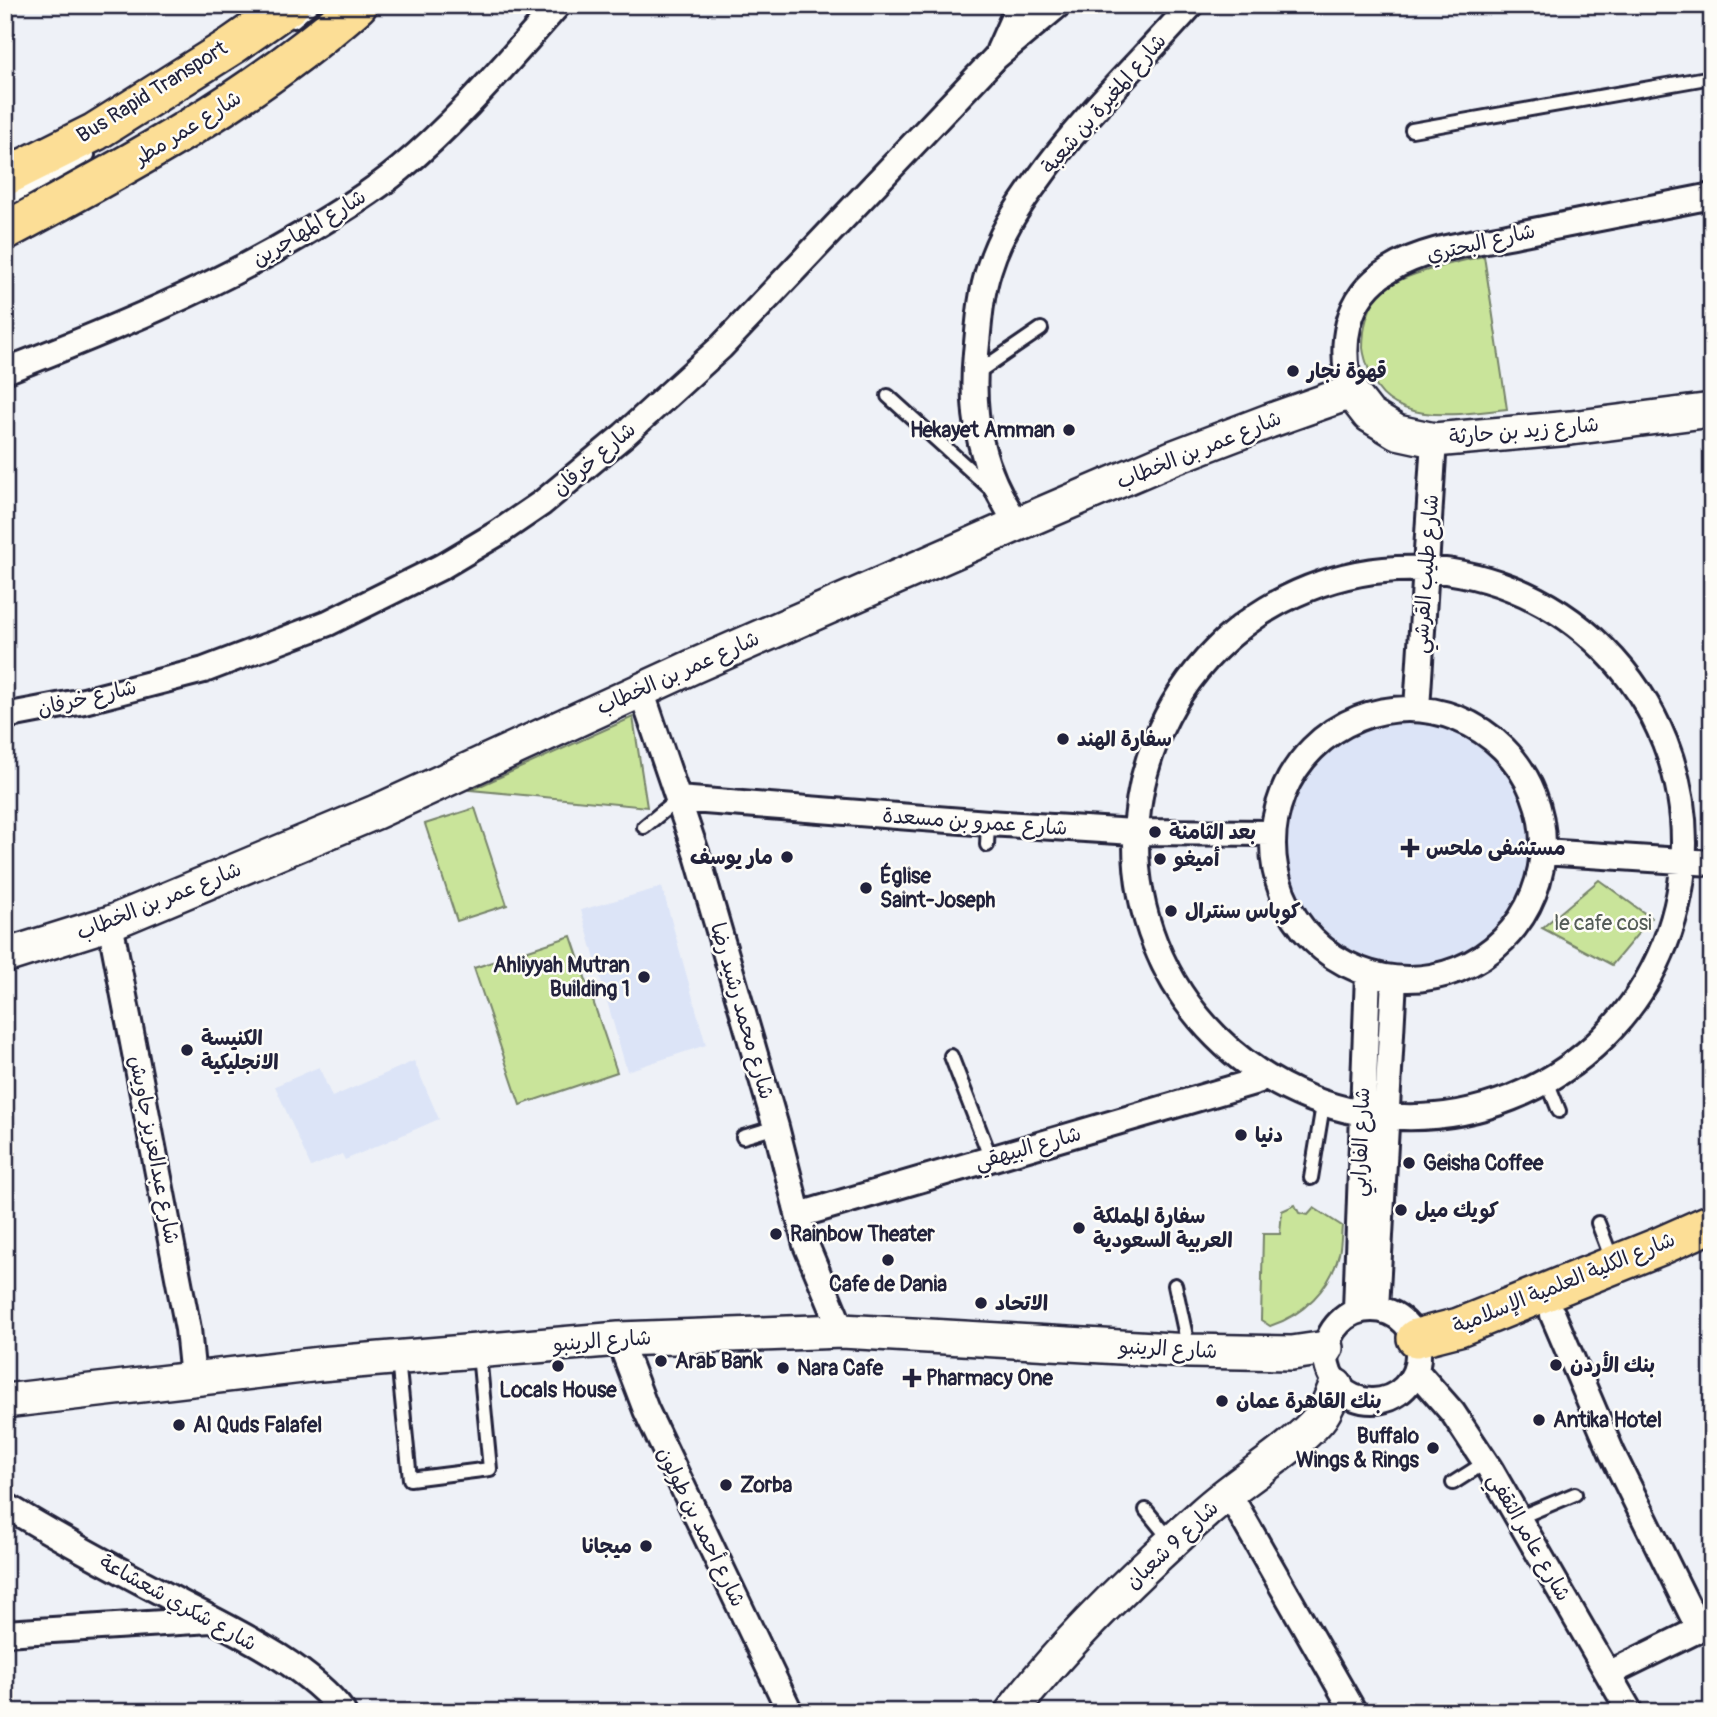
<svg xmlns="http://www.w3.org/2000/svg" width="1717" height="1717" viewBox="0 0 1717 1717" font-family="Pangolin,'Playpen Sans Arabic',sans-serif">
<rect width="100%" height="100%" fill="#eef1f7"/>
<filter id="ink" filterUnits="userSpaceOnUse"><feTurbulence type="fractalNoise" baseFrequency=".0143" numOctaves="2"/><feDisplacementMap in="SourceGraphic" scale="14" xChannelSelector="R" yChannelSelector="G"/><feConvolveMatrix kernelMatrix="1 2 1 2 8 2 1 2 1" color-interpolation-filters="sRGB"/></filter>
<g filter="url(#ink)">
<!-- built -->
<path fill="#dce4f7" d="M1282 841a128 128 0 1 1 256 0a128 128 0 1 1-256 0Z
M 662,887 L 706,1045 L 627,1071 L 581,910 Z
M 414,1061 L 439,1119 L 345,1160 L 342,1154 L 311,1167 L 275,1086 L 319,1067 L 332,1097 Z"/>
<!-- green -->
<path fill="#c9e49a" stroke="#76836a" stroke-width="2" d="M 1484,256 L 1507,409 C 1463,414 1388,428 1370,373 C 1367,365 1364,357 1363,348 C 1363,329 1367,308 1380,293 C 1395,275 1461,261 1484,256 Z
M 633,717 L 647,807 L 471,790 Z
M 475,808 L 507,905 L 457,921 L 425,824 Z
M 1599,880 L 1651,918 L 1612,965 L 1542,928 Z
M 571,936 L 617,1072 L 520,1105 L 474,968 Z
M 1295,1205 L 1299,1213 L 1308,1215 L 1314,1208 L 1342,1226 C 1341,1235 1341,1245 1339,1254 C 1331,1288 1302,1316 1270,1326 L 1261,1320 L 1263,1234 L 1280,1234 L 1282,1211 Z"/>
<g fill="none" stroke-linecap="round" stroke-linejoin="round">
<defs>
<path id="lane" d="M 294,21 L 313,5
M 1412,130 L 1712,77
M 5,201 L 88,155
M 975,374 L 1041,329
M 888,396 L 990,488
M 644,827 L 678,799
M 987,845 L 988,823
M 951,1056 L 991,1159
M 1545,1076 L 1559,1111
M 743,1137 L 776,1127
M 1311,1178 L 1323,1105
M 1598,1223 L 1613,1262
M 1175,1285 L 1189,1350
M 398,1359 L 410,1479 L 490,1469 L 479,1354
M 1453,1483 L 1486,1462
M 1146,1510 L 1172,1542
M 1518,1518 L 1575,1494"/>
<path id="street" d="M 999,50 L 1019,5
M 5,371 C 108,331 208,290 303,234 C 336,214 370,194 400,169 C 458,121 507,62 558,5
M 1351,392 C 1339,346 1344,297 1389,270 C 1426,247 1476,243 1518,234 C 1582,221 1647,209 1712,196
M 1018,524 C 981,472 970,416 976,353 C 979,325 980,296 989,269 C 999,236 1017,208 1037,181 C 1082,117 1139,64 1191,5
M1136 843a274 274 0 1 1 548 0a274 274 0 1 1-548 0Z
M 641,690 L 697,855 L 776,1127 L 806,1245 L 842,1331
M 1417,709 L 1434,440
M1273 844a135 135 0 1 1 270 0a135 135 0 1 1-270 0Z
M 5,716 L 84,701 L 204,670 L 328,623 L 441,567 L 498,533 L 542,503 L 624,435 L 721,347 L 996,57 L 1058,5
M 678,799 L 988,823 L 1134,832 L 1273,833
M 1543,852 L 1712,863
M 110,923 L 188,1329 L 193,1378
M 799,1215 L 1257,1081
M1326 1355a46 46 0 1 1 92 0a46 46 0 1 1-92 0Z
M 1376,1309 L 1394,979
M 1356,1310 L 1368,973
M 1553,1315 L 1612,1453 L 1699,1629
M 619,1339 L 646,1410 L 790,1712
M 1416,1371 L 1453,1413 L 1490,1469 L 1630,1712
M 1228,1492 L 1354,1712
M 5,1505 C 62,1540 120,1571 179,1602 C 232,1630 307,1664 343,1712
M 5,1633 L 211,1620
M 1608,1674 L 1712,1623"/>
<path id="secondary" d="M 5,956 L 110,923 L 376,812 L 694,666 L 1018,524 L 1172,458 L 1269,421 L 1351,392 L 1369,415 L 1397,432 L 1434,440 L 1571,428 L 1712,410
M 5,1401 L 320,1364 L 619,1339 L 842,1331 L 1189,1351 L 1292,1353 L 1326,1348
M 1012,1712 C 1064,1642 1139,1571 1204,1513 C 1239,1481 1289,1453 1319,1419 C 1327,1410 1331,1396 1336,1386"/>
<path id="primary" d="M 5,177 L 95,132 L 233,45 L 290,5
M 5,231 C 129,165 252,99 358,5
M 1416,1338 L 1459,1327 L 1658,1247 L 1712,1223"/>
</defs>
<!-- lane casing -->
<use href="#lane" stroke="#22223b" stroke-width="18"/>
<!-- street casing -->
<use href="#street" stroke="#22223b" stroke-width="30"/>
<!-- secondary casing -->
<use href="#secondary" stroke="#22223b" stroke-width="38"/>
<!-- primary casing -->
<use href="#primary" stroke="#22223b" stroke-width="42"/>
<!-- lane -->
<use href="#lane" stroke="#fdfcf7" stroke-width="12"/>
<!-- street -->
<use href="#street" stroke="#fdfcf7" stroke-width="24"/>
<!-- secondary -->
<use href="#secondary" stroke="#fdfcf7" stroke-width="33"/>
<!-- primary -->
<use href="#primary" stroke="#fcde96" stroke-width="37"/>
</g>
</g>
<!-- markers -->
<g fill="#22223b" stroke="#fdfcf7" stroke-width="2.5">
<circle cx="1293" cy="371" r="7"/>
<circle cx="1069" cy="430" r="7"/>
<circle cx="1063" cy="739" r="7"/>
<circle cx="1155" cy="832" r="7"/>
<path d="M1406.5 837.5h7v7h7v7h-7v7h-7v-7h-7v-7h7z"/>
<circle cx="787" cy="857" r="7"/>
<circle cx="1160" cy="859" r="7"/>
<circle cx="866" cy="888" r="7"/>
<circle cx="1171" cy="911" r="7"/>
<circle cx="644" cy="977" r="7"/>
<circle cx="187" cy="1050" r="7"/>
<circle cx="1241" cy="1135" r="7"/>
<circle cx="1409" cy="1163" r="7"/>
<circle cx="1401" cy="1210" r="7"/>
<circle cx="1079" cy="1228" r="7"/>
<circle cx="776" cy="1234" r="7"/>
<circle cx="888" cy="1260" r="7"/>
<circle cx="981" cy="1303" r="7"/>
<circle cx="661" cy="1361" r="7"/>
<circle cx="1556" cy="1365" r="7"/>
<circle cx="558" cy="1366" r="7"/>
<circle cx="783" cy="1368" r="7"/>
<path d="M908.5 1367.5h7v7h7v7h-7v7h-7v-7h-7v-7h7z"/>
<circle cx="1222" cy="1401" r="7"/>
<circle cx="1539" cy="1420" r="7"/>
<circle cx="179" cy="1425" r="7"/>
<circle cx="1433" cy="1448" r="7"/>
<circle cx="726" cy="1485" r="7"/>
<circle cx="646" cy="1546" r="7"/>
</g>
<g text-anchor="middle" dominant-baseline="central" stroke-width="5" stroke-linejoin="round" paint-order="stroke">
<!-- street labels -->
<g font-size="21" fill="#22223b" stroke="#fdfcf7">
<text transform="translate(152 92) rotate(-32)">Bus Rapid Transport</text>
<text transform="translate(1104 104) rotate(-49)">شارع المغيرة بن شعبة</text>
<text transform="translate(188 128) rotate(-32)">شارع عمر مطر</text>
<text transform="translate(309 228) rotate(-31)">شارع المهاجرين</text>
<text transform="translate(1481 243) rotate(-13)">شارع البحتري</text>
<text transform="translate(1524 431) rotate(-5)">شارع زيد بن حارثة</text>
<text transform="translate(1199 450) rotate(-22)">شارع عمر بن الخطاب</text>
<text transform="translate(594 459) rotate(-40)">شارع خرفان</text>
<text transform="translate(1426 574) rotate(-86)">شارع طليب القرشي</text>
<text transform="translate(678 673) rotate(-24)">شارع عمر بن الخطاب</text>
<text transform="translate(87 698) rotate(-13)">شارع خرفان</text>
<text transform="translate(975 822) rotate(4)">شارع عمرو بن مسعدة</text>
<text transform="translate(159 901) rotate(-22)">شارع عمر بن الخطاب</text>
<text transform="translate(742 1011) rotate(74)">شارع محمد رشيد رضا</text>
<text transform="translate(1361 1142) rotate(-88)">شارع الفارابي</text>
<text transform="translate(1028 1148) rotate(-16)">شارع البيهقي</text>
<text transform="translate(154 1150) rotate(79)">شارع عبدالعزيز جاويش</text>
<text transform="translate(1564 1283) rotate(-22)">شارع الكلية العلمية الإسلامية</text>
<text transform="translate(602 1341) rotate(-4)">شارع الرينبو</text>
<text transform="translate(1168 1349) rotate(3)">شارع الرينبو</text>
<text transform="translate(701 1527) rotate(64)">شارع أحمد بن طولون</text>
<text transform="translate(1529 1537) rotate(60)">شارع عامر الثقفي</text>
<text transform="translate(1172 1545) rotate(-43)">شارع 9 شعبان</text>
<text transform="translate(178 1603) rotate(29)">شارع شكري شعشاعة</text>
</g>
<!-- poi labels -->
<g font-size="21" font-weight="bold" fill="#22223b" stroke="#fdfcf7" text-anchor="start">
<text x="1307" y="371">قهوة نجار</text>
<text x="1055" y="430" text-anchor="end">Hekayet Amman</text>
<text x="1077" y="739">سفارة الهند</text>
<text x="1169" y="832">بعد الثامنة</text>
<text x="1426" y="848">مستشفى ملحس</text>
<text x="773" y="857" text-anchor="end">مار يوسف</text>
<text x="1174" y="859">أميغو</text>
<text x="880" y="876">Église<tspan x="880" dy="24">Saint-Joseph</tspan></text>
<text x="1185" y="911">كوباس سنترال</text>
<text x="630" y="965" text-anchor="end">Ahliyyah Mutran<tspan x="630" dy="24">Building 1</tspan></text>
<text x="201" y="1038">الكنيسة<tspan x="201" dy="24">الانجليكية</tspan></text>
<text x="1255" y="1135">دنيا</text>
<text x="1423" y="1163">Geisha Coffee</text>
<text x="1415" y="1210">كويك ميل</text>
<text x="1093" y="1216">سفارة المملكة<tspan x="1093" dy="24">العربية السعودية</tspan></text>
<text x="790" y="1234">Rainbow Theater</text>
<text x="888" y="1284" text-anchor="middle">Cafe de Dania</text>
<text x="995" y="1303">الاتحاد</text>
<text x="675" y="1361">Arab Bank</text>
<text x="1570" y="1365">بنك الأردن</text>
<text x="797" y="1368">Nara Cafe</text>
<text x="926" y="1378">Pharmacy One</text>
<text x="558" y="1390" text-anchor="middle">Locals House</text>
<text x="1236" y="1401">بنك القاهرة عمان</text>
<text x="1553" y="1420">Antika Hotel</text>
<text x="193" y="1425">Al Quds Falafel</text>
<text x="1419" y="1436" text-anchor="end">Buffalo<tspan x="1419" dy="24">Wings &amp; Rings</tspan></text>
<text x="740" y="1485">Zorba</text>
<text x="632" y="1546" text-anchor="end">ميجانا</text>
</g>
<!-- park labels -->
<g font-size="21" fill="#545c58" stroke="#fdfcf7">
<text x="1603" y="923">le cafe cosi</text>
</g>
</g>
<!-- margin -->
<rect width="1717" height="1717" fill="none" stroke="#fdfcf7" stroke-width="28"/>
<rect x="14" y="14" width="1689" height="1689" fill="none" stroke="#22223b" stroke-width="2.5" filter="url(#ink)"/>
</svg>
